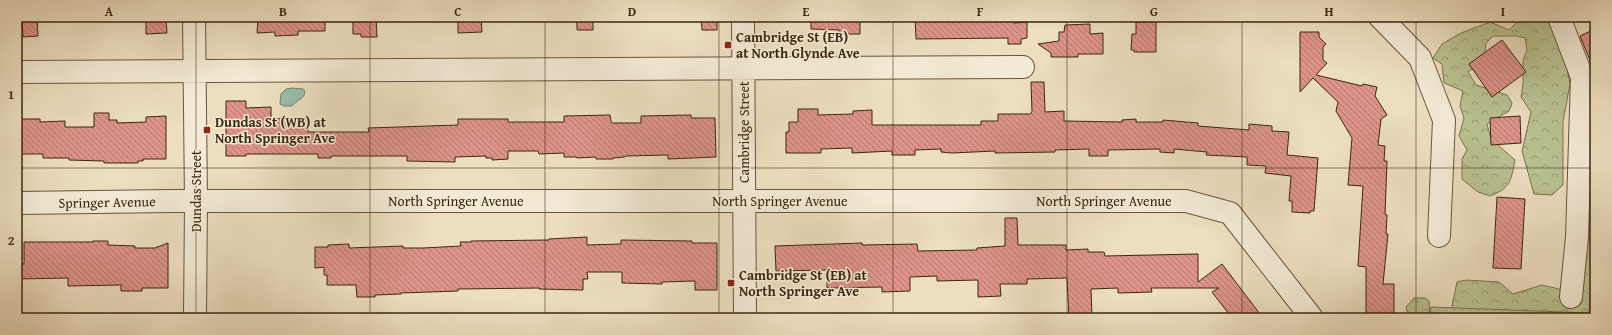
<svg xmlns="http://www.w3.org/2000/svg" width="1612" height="335" viewBox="0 0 1612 335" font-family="'Gentium Book Plus',serif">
<defs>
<pattern id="forest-crowns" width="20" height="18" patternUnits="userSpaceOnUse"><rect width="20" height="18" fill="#b9c191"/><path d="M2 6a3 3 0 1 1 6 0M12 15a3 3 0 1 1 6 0" fill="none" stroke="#989d75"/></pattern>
<pattern id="park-dots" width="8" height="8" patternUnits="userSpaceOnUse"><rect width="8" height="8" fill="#b9c191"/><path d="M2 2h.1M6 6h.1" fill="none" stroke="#989d75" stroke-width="1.8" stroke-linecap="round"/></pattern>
<pattern id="building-back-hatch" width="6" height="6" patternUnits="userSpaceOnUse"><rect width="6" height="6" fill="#dd938a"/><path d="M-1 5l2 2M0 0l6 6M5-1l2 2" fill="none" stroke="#b4786f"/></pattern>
</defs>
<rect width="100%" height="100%" fill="#ecdebf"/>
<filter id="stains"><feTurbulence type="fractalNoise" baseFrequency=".005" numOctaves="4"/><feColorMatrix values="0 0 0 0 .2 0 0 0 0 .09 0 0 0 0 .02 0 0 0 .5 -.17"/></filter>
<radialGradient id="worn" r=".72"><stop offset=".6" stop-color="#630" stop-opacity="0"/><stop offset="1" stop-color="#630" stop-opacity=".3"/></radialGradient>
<!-- forest -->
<path fill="url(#forest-crowns)" stroke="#7a7450" d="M 1528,17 L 1551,17 L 1562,44 L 1570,84 L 1563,122 L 1563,185 L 1552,195 L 1534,194 L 1522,151 L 1531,112 L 1521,97 L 1523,84 L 1523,61 L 1527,50 L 1525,38 L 1516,36 L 1493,36 L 1486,43 L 1484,60 L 1468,72 L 1476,85 L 1507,95 L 1512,103 L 1509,111 L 1487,124 L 1491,139 L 1515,160 C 1511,180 1511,188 1490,196 L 1478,192 L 1462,179 L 1462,159 L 1467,150 L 1459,136 L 1464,118 L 1460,106 L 1463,91 L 1444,83 L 1442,64 L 1433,58 L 1442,44 L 1461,33 L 1490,22 L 1509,30 L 1520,19 Z
M 1595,61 L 1595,318 L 1437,318 L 1451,311 L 1457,282 L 1466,280 L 1499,282 L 1513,294 L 1542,285 L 1559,289 L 1578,304 L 1582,299 L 1578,282 L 1587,240 L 1594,146 L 1590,135 L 1585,77 L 1593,62 Z
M 1414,298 L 1425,298 L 1429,301 L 1430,318 L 1409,318 L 1406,307 Z"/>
<!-- park -->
<path fill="url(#park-dots)" stroke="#7a7450" d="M 1595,225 L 1595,318 L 1430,318 L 1431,307 L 1589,313 Z"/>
<!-- water -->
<path fill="#9abdac" stroke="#74816d" d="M 292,88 L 303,89 L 305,91 C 305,99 296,100 292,106 L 284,106 L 280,104 L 281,94 L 286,89 Z"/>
<!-- building -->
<path fill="url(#building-back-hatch)" stroke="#3c270f" d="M 22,17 L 37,17 L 38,36 L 23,37 Z
M 146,17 L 166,17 L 167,33 L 146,34 Z
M 258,17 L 325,17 L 325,31 L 298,31 L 298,35 L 275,36 L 275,32 L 257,33 Z
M 353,17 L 376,17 L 377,37 L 361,37 L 361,34 L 353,34 Z
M 458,17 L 481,17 L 482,32 L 458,33 Z
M 577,17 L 593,17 L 593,30 L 577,30 Z
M 701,17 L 717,17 L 717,30 L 702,30 Z
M 811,17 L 860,17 L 860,34 L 839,34 L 839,30 L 811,29 Z
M 915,17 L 1014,17 L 1014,23 L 1027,22 L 1027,38 L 1021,39 L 1021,44 L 1008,44 L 1008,38 L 916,39 Z
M 1136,22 L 1156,22 L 1156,52 L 1134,52 L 1134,50 L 1131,50 L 1132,34 L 1136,34 Z
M 1090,24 L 1090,34 L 1103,33 L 1103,54 L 1078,54 L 1078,57 L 1051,57 L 1051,53 L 1038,44 L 1059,41 L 1059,32 L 1064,32 L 1065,25 Z
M 1595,29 L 1595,72 L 1580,36 Z
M 1300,32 L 1319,32 L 1319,37 L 1326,44 L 1323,47 L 1323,60 L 1327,63 L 1316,75 L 1362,86 L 1363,84 L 1377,87 L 1375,96 L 1387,115 L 1381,119 L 1378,145 L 1385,146 L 1384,161 L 1387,161 L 1385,214 L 1387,215 L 1386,234 L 1388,234 L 1383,284 L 1394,284 L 1394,318 L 1366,318 L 1366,267 L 1358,266 L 1363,186 L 1348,185 L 1352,138 L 1336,111 L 1338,102 L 1313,78 L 1300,92 Z
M 1502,40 L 1526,72 L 1492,97 L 1469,64 Z
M 1031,82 L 1044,82 L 1045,112 L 1064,111 L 1064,121 L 1122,122 L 1122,120 L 1136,119 L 1136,122 L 1163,122 L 1163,120 L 1198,123 L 1198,126 L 1249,130 L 1249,124 L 1272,126 L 1272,131 L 1289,132 L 1287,155 L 1318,158 L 1314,211 L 1310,211 L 1310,213 L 1292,212 L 1292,201 L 1289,201 L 1291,176 L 1265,173 L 1266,166 L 1247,165 L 1247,157 L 1206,155 L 1207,152 L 1174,149 L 1174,153 L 1160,152 L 1160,149 L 1108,150 L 1108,156 L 1089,156 L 1089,149 L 1055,150 L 1055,152 L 995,153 L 995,151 L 952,153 L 941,152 L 941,149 L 915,150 L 915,155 L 892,155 L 892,151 L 852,153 L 852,148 L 821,149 L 821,153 L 786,153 L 786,132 L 789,132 L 789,122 L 798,122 L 798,109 L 818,109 L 818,115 L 853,114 L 853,111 L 872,110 L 872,125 L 981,125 L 981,121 L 998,121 L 998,114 L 1030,114 L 1032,112 Z
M 226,101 L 246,101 L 246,108 L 271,107 L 271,119 L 308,118 L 308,132 L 369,132 L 368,128 L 458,125 L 458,119 L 508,119 L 508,122 L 564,122 L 564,116 L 610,115 L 611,121 L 612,123 L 641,123 L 641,116 L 691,115 L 691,118 L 715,118 L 716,157 L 668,159 L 668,155 L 626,156 L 624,157 L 613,158 L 613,159 L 596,159 L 596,157 L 577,158 L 576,157 L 564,157 L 564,153 L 539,154 L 538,151 L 508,151 L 508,159 L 492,160 L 492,158 L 486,158 L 486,156 L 455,157 L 455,162 L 407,161 L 407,156 L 331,156 L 331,158 L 318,158 L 318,154 L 246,154 L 246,156 L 226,156 Z
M 94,113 L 109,113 L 109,120 L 117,120 L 117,123 L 146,122 L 146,117 L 166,116 L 166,159 L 143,159 L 143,161 L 138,161 L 138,163 L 104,163 L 104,161 L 69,160 L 69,158 L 43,158 L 43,154 L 17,154 L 17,119 L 40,119 L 40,122 L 65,121 L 65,127 L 94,127 Z
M 1520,116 L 1521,143 L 1491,145 L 1490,118 Z
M 1497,197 L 1525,199 L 1521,269 L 1493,268 Z
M 1005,218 L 1017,218 L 1018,245 L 1066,245 L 1066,250 L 1088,249 L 1088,252 L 1104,252 L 1105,256 L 1198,254 L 1198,282 L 1222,264 L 1263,318 L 1232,318 L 1212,292 L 1219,288 L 1151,288 L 1152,292 L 1118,293 L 1118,288 L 1091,289 L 1092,317 L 1069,318 L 1067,278 L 1027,279 L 1027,284 L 1000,284 L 1001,296 L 978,297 L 978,280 L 937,281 L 937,276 L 910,277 L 910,291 L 882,292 L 882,287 L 827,288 L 827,270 L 776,271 L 775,246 L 862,243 L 862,245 L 917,244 L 918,251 L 977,250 L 977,248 L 1005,246 Z
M 587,237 L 587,245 L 621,244 L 621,240 L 692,241 L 692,243 L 717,243 L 717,290 L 695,290 L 695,281 L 662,282 L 662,284 L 622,283 L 622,272 L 587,272 L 588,279 L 583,279 L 583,290 L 539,289 L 539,288 L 458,289 L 458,291 L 401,293 L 401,294 L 375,295 L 375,297 L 357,297 L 356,285 L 327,285 L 327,275 L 324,275 L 324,267 L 315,268 L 315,247 L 328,247 L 328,245 L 349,244 L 349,248 L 403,246 L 403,248 L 423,248 L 461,246 L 460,242 L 471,242 L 471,241 L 549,240 L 549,239 Z
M 93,241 L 108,241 L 108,245 L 135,246 L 135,248 L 155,248 L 168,243 L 168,288 L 142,288 L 142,291 L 121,291 L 121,285 L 68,286 L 68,278 L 17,279 L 17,264 L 24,264 L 24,242 L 93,242 Z"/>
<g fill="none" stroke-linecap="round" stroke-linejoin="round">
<defs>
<path id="minor" d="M 194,17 L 196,202 L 195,318
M 743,17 L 745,318
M 1380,17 L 1420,58 L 1444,120 L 1439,236
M 1559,17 L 1582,77 L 1577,237 L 1571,297
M 17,72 L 1023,67
M 17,203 L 172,201 L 1186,201 L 1230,213 L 1312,318"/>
</defs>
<!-- minor casing -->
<use href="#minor" stroke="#68553b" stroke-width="24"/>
<!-- minor -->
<use href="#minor" stroke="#f3ead5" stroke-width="22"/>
</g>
<!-- grid -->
<path fill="none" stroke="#3c270f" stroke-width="1" stroke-opacity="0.55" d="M 196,17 L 196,318M 370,17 L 370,318M 545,17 L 545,318M 719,17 L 719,318M 893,17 L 893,318M 1067,17 L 1067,318M 1242,17 L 1242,318M 1416,17 L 1416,318M 17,168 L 1595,168"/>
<!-- markers -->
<g fill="#8f2418" stroke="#f3ead5" stroke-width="1.5">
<rect x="724" y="41" width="8" height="8" rx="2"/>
<rect x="203" y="126" width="8" height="8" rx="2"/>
<rect x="727" y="279" width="8" height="8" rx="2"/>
</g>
<g text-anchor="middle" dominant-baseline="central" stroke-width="3" stroke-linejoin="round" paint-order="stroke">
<!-- poi labels -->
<g font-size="14" font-weight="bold" fill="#3c270f" stroke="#f3ead5" text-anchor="start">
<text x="736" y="37">Cambridge St (EB)<tspan x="736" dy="16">at North Glynde Ave</tspan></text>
<text x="215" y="122">Dundas St (WB) at<tspan x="215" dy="16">North Springer Ave</tspan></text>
<text x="739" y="275">Cambridge St (EB) at<tspan x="739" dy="16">North Springer Ave</tspan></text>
</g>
<!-- street labels -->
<g font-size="14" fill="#3c270f" stroke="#f3ead5">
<text transform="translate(744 132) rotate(-90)">Cambridge Street</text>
<text transform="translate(196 191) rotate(-90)">Dundas Street</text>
<text x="456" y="201">North Springer Avenue</text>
<text x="780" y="201">North Springer Avenue</text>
<text x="1104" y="201">North Springer Avenue</text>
<text transform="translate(107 202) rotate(-1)">Springer Avenue</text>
</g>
</g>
<!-- margin -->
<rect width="1612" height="335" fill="none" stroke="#ecdebf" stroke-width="44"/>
<rect x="22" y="22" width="1568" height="291" fill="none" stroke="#3c270f" stroke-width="1.5"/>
<g font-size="13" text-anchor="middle" font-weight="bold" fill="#3c270f">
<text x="109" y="16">A</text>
<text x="283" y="16">B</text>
<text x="458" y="16">C</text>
<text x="632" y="16">D</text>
<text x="806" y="16">E</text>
<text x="980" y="16">F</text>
<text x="1154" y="16">G</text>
<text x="1329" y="16">H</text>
<text x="1503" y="16">I</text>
<text x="11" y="99">1</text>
<text x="11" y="245">2</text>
</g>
<rect width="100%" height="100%" filter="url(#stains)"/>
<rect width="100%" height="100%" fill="url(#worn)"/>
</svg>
